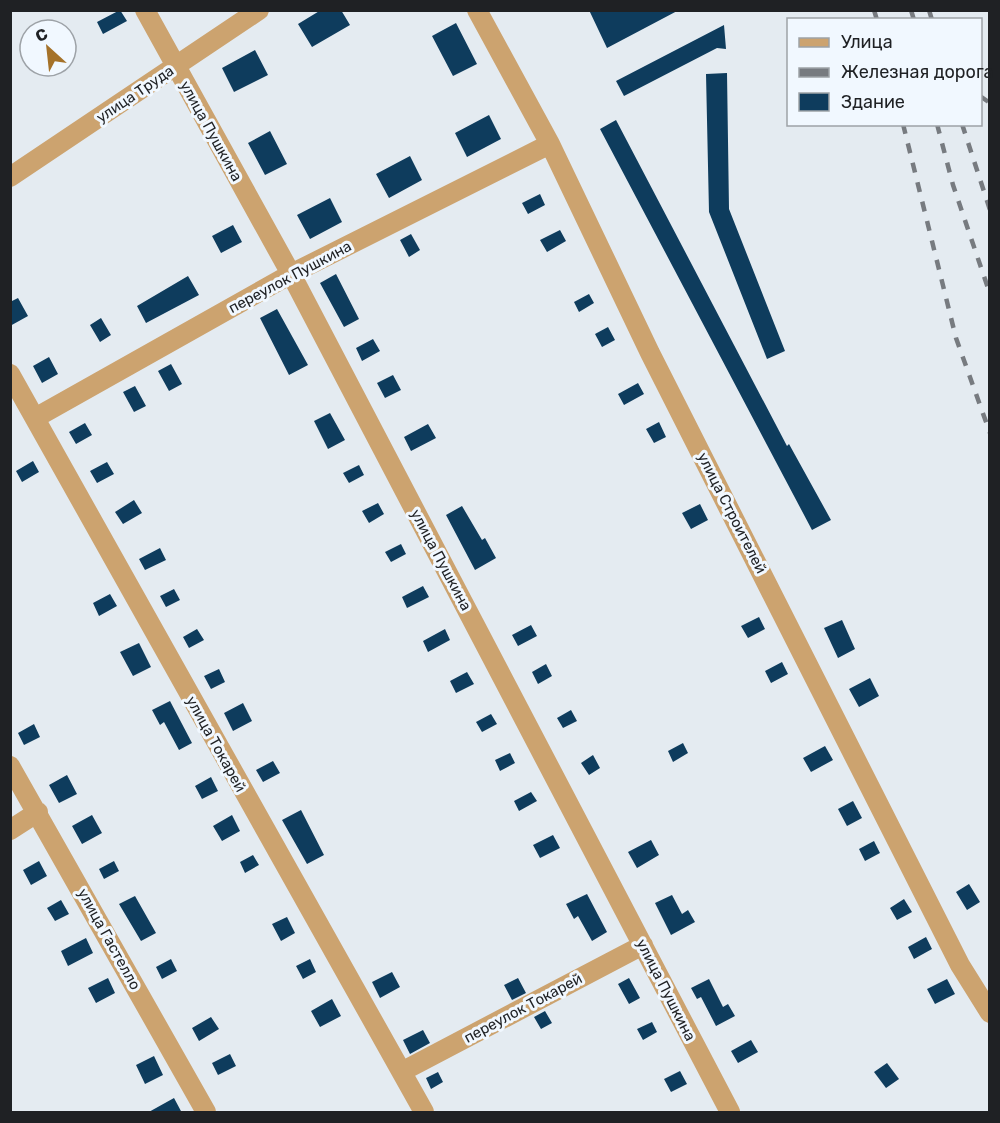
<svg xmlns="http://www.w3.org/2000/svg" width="1000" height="1123" viewBox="0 0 1000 1123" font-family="Rubik,sans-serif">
<rect width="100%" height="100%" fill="#e4ebf1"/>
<!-- building -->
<path fill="#0e3c5d" d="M 120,10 L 127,21 L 103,34 L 97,22 Z
M 321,10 L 341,10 L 350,25 L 312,47 L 298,24 Z
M 589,10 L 679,10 L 607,48 Z
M 456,23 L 477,64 L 453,76 L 432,36 Z
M 724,25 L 726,49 L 717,48 L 624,96 L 616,81 Z
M 255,50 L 268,75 L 234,92 L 222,68 Z
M 727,73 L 729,209 L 785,351 L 767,359 L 709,212 L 706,74 Z
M 489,115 L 501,139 L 467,157 L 455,133 Z
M 616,120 L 787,446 L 789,444 L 831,520 L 812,530 L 600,129 Z
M 270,131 L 287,164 L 265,175 L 248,143 Z
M 410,156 L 422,180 L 389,198 L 376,174 Z
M 540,194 L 545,205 L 528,214 L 522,203 Z
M 330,198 L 342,222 L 310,239 L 297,215 Z
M 233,225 L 242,242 L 221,253 L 212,236 Z
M 560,230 L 566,241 L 547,252 L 540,240 Z
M 411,234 L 420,250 L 409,257 L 400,240 Z
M 336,274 L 359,319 L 344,327 L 320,283 Z
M 188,276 L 199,295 L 146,323 L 137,306 Z
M 589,294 L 594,303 L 579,312 L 574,302 Z
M 18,298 L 28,316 L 10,326 L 10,302 Z
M 277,309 L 308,365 L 289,375 L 260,318 Z
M 101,318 L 111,335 L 100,342 L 90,325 Z
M 608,327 L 615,340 L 602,347 L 595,334 Z
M 373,339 L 380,351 L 362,361 L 356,348 Z
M 49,357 L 58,374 L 42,383 L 33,366 Z
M 171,364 L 182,384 L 169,391 L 158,371 Z
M 393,375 L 401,390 L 385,398 L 377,383 Z
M 638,383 L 644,394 L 624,405 L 618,394 Z
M 135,386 L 146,406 L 134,412 L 123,392 Z
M 330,413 L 345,440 L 328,449 L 314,421 Z
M 659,422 L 666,437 L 654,443 L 646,429 Z
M 85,423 L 92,435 L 76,444 L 69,432 Z
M 428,424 L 436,438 L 411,451 L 404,437 Z
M 33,461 L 39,472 L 22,482 L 16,471 Z
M 107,462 L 114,474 L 97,483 L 90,471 Z
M 359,465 L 364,475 L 349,483 L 343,473 Z
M 134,500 L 142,513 L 123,524 L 115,512 Z
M 378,503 L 384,514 L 369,523 L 362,511 Z
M 700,504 L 708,520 L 691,529 L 682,513 Z
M 462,506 L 482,540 L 485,538 L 496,558 L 475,570 L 446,515 Z
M 401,544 L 406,554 L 391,562 L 385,552 Z
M 160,548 L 166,560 L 145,570 L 139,559 Z
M 423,586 L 429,597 L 407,608 L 402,597 Z
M 174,589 L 180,600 L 166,607 L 160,596 Z
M 110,594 L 117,606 L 99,616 L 93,603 Z
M 759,617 L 765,629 L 748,638 L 741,626 Z
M 842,620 L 855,649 L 838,658 L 824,628 Z
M 531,625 L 537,636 L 518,646 L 512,635 Z
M 197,629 L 204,640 L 189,648 L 183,637 Z
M 445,629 L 450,640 L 428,652 L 423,641 Z
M 139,643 L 151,667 L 133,676 L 120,652 Z
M 782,662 L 788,674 L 771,683 L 765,671 Z
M 546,664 L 552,676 L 538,684 L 532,672 Z
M 219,669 L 225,682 L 211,689 L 204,676 Z
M 467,672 L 474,684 L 456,693 L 450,681 Z
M 870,678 L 879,696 L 859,707 L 849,689 Z
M 170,701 L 192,743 L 179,750 L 164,722 L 160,725 L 152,710 Z
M 243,703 L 252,721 L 233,731 L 224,713 Z
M 571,710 L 577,721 L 563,728 L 557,718 Z
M 491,714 L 497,724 L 482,732 L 476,722 Z
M 34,724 L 40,737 L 24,745 L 18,733 Z
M 683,743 L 688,753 L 673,762 L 668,751 Z
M 825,746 L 833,760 L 811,772 L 803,758 Z
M 510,753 L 515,763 L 500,771 L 495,760 Z
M 593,755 L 600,768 L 589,775 L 581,763 Z
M 273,761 L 280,773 L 263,782 L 256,770 Z
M 67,775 L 77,794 L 59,803 L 49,785 Z
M 211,777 L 218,791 L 202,799 L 195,786 Z
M 531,792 L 537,801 L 519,811 L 514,801 Z
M 853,801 L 862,818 L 847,826 L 838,809 Z
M 301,810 L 324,855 L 307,864 L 282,820 Z
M 92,815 L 102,833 L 82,844 L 72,826 Z
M 232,815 L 240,831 L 222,841 L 213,826 Z
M 553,835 L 560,848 L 540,858 L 533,845 Z
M 651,840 L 659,855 L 637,868 L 628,852 Z
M 874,841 L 880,853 L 865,861 L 859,849 Z
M 253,855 L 259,865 L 245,873 L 240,862 Z
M 39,861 L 47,876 L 31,885 L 23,870 Z
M 114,861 L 119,871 L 104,879 L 99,869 Z
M 969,884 L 980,902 L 967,910 L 956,892 Z
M 587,894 L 607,932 L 592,941 L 578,916 L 574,919 L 566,904 Z
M 672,895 L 682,914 L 688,910 L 695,922 L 671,935 L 655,903 Z
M 135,896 L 156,933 L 141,941 L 119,904 Z
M 904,899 L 912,912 L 897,920 L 890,908 Z
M 61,900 L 69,914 L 55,921 L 47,908 Z
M 287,917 L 295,933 L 281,941 L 272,924 Z
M 926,937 L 932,949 L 914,959 L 908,947 Z
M 86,938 L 93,953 L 68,966 L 61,951 Z
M 171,959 L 177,971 L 162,979 L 156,967 Z
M 310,959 L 316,972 L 303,979 L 296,966 Z
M 392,972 L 400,987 L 380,998 L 372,982 Z
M 108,978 L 115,993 L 96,1003 L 88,988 Z
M 518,978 L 526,993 L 512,1000 L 504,985 Z
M 629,978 L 640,998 L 629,1004 L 618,984 Z
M 709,979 L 723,1007 L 728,1004 L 735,1016 L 716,1026 L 701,997 L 697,999 L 691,988 Z
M 947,979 L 955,994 L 935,1004 L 927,989 Z
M 332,999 L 341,1016 L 320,1027 L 311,1011 Z
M 545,1011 L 552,1023 L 541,1029 L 534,1017 Z
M 211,1017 L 219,1029 L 199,1041 L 192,1028 Z
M 652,1022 L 657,1032 L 643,1040 L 637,1029 Z
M 423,1030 L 430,1043 L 410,1054 L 403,1040 Z
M 751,1040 L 758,1052 L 738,1063 L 731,1051 Z
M 230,1054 L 236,1066 L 218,1075 L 212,1063 Z
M 154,1056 L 163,1075 L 145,1084 L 136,1065 Z
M 887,1063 L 899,1079 L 886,1088 L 874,1072 Z
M 680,1071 L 687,1084 L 671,1092 L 664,1079 Z
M 438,1072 L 443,1082 L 431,1089 L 426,1078 Z
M 174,1098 L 182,1113 L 147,1113 Z"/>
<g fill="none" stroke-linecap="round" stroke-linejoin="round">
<!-- minor -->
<path stroke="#cca36f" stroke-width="20" d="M 145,10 L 291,274 L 730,1112
M 477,10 L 550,144 L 650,353 L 960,965 L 990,1013
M 10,177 L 259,10
M 10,374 L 424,1112
M 35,418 L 291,274 L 550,144
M 10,766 L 206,1112
M 10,830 L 38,812
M 403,1071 L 643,945"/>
<!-- rail -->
<path stroke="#777b80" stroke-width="4.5" stroke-dasharray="10 10" stroke-linecap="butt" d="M 874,10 L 877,20
M 911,10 L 914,20
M 929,10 L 932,20
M 980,96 L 990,103
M 903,124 L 956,338 L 990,433
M 937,124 L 953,185 L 990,294
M 962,124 L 990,210"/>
</g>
<g text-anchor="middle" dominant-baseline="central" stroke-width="6" stroke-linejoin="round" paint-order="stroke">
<!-- street labels -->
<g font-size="15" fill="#1f2124" stroke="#f1f8ff">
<text transform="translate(135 94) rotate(-34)">улица Труда</text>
<text transform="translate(211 131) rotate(61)">улица Пушкина</text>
<text transform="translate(290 277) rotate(-28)">переулок Пушкина</text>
<text transform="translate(732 513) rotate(63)">улица Строителей</text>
<text transform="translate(441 560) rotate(62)">улица Пушкина</text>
<text transform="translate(216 744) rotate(61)">улица Токарей</text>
<text transform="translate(109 939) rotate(61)">улица Гастелло</text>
<text transform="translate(666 990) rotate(63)">улица Пушкина</text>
<text transform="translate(523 1008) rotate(-28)">переулок Токарей</text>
</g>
</g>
<!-- border -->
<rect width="1000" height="1123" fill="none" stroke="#1f2124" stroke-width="24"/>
<!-- legend -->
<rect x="787" y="18" width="195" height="108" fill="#f1f8ff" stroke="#9da2a7" stroke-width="1.5"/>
<rect x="799" y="38" width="30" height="9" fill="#cca36f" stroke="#9da2a7" stroke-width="1.5"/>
<text x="841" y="48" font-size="18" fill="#1f2124">Улица</text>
<rect x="799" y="68" width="30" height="9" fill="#777b80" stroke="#9da2a7" stroke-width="1.5"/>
<text x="841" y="78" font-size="18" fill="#1f2124">Железная дорога</text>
<rect x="799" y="93" width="30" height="18" fill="#0e3c5d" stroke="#9da2a7" stroke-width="1.5"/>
<text x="841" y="108" font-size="18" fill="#1f2124">Здание</text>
<!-- north arrow -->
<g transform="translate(48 48) rotate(333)"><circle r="28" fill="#f1f8ff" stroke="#9da2a7" stroke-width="1.5"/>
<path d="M0-4.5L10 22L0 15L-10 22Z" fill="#a57229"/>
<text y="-9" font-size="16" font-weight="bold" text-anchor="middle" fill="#1f2124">С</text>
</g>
</svg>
